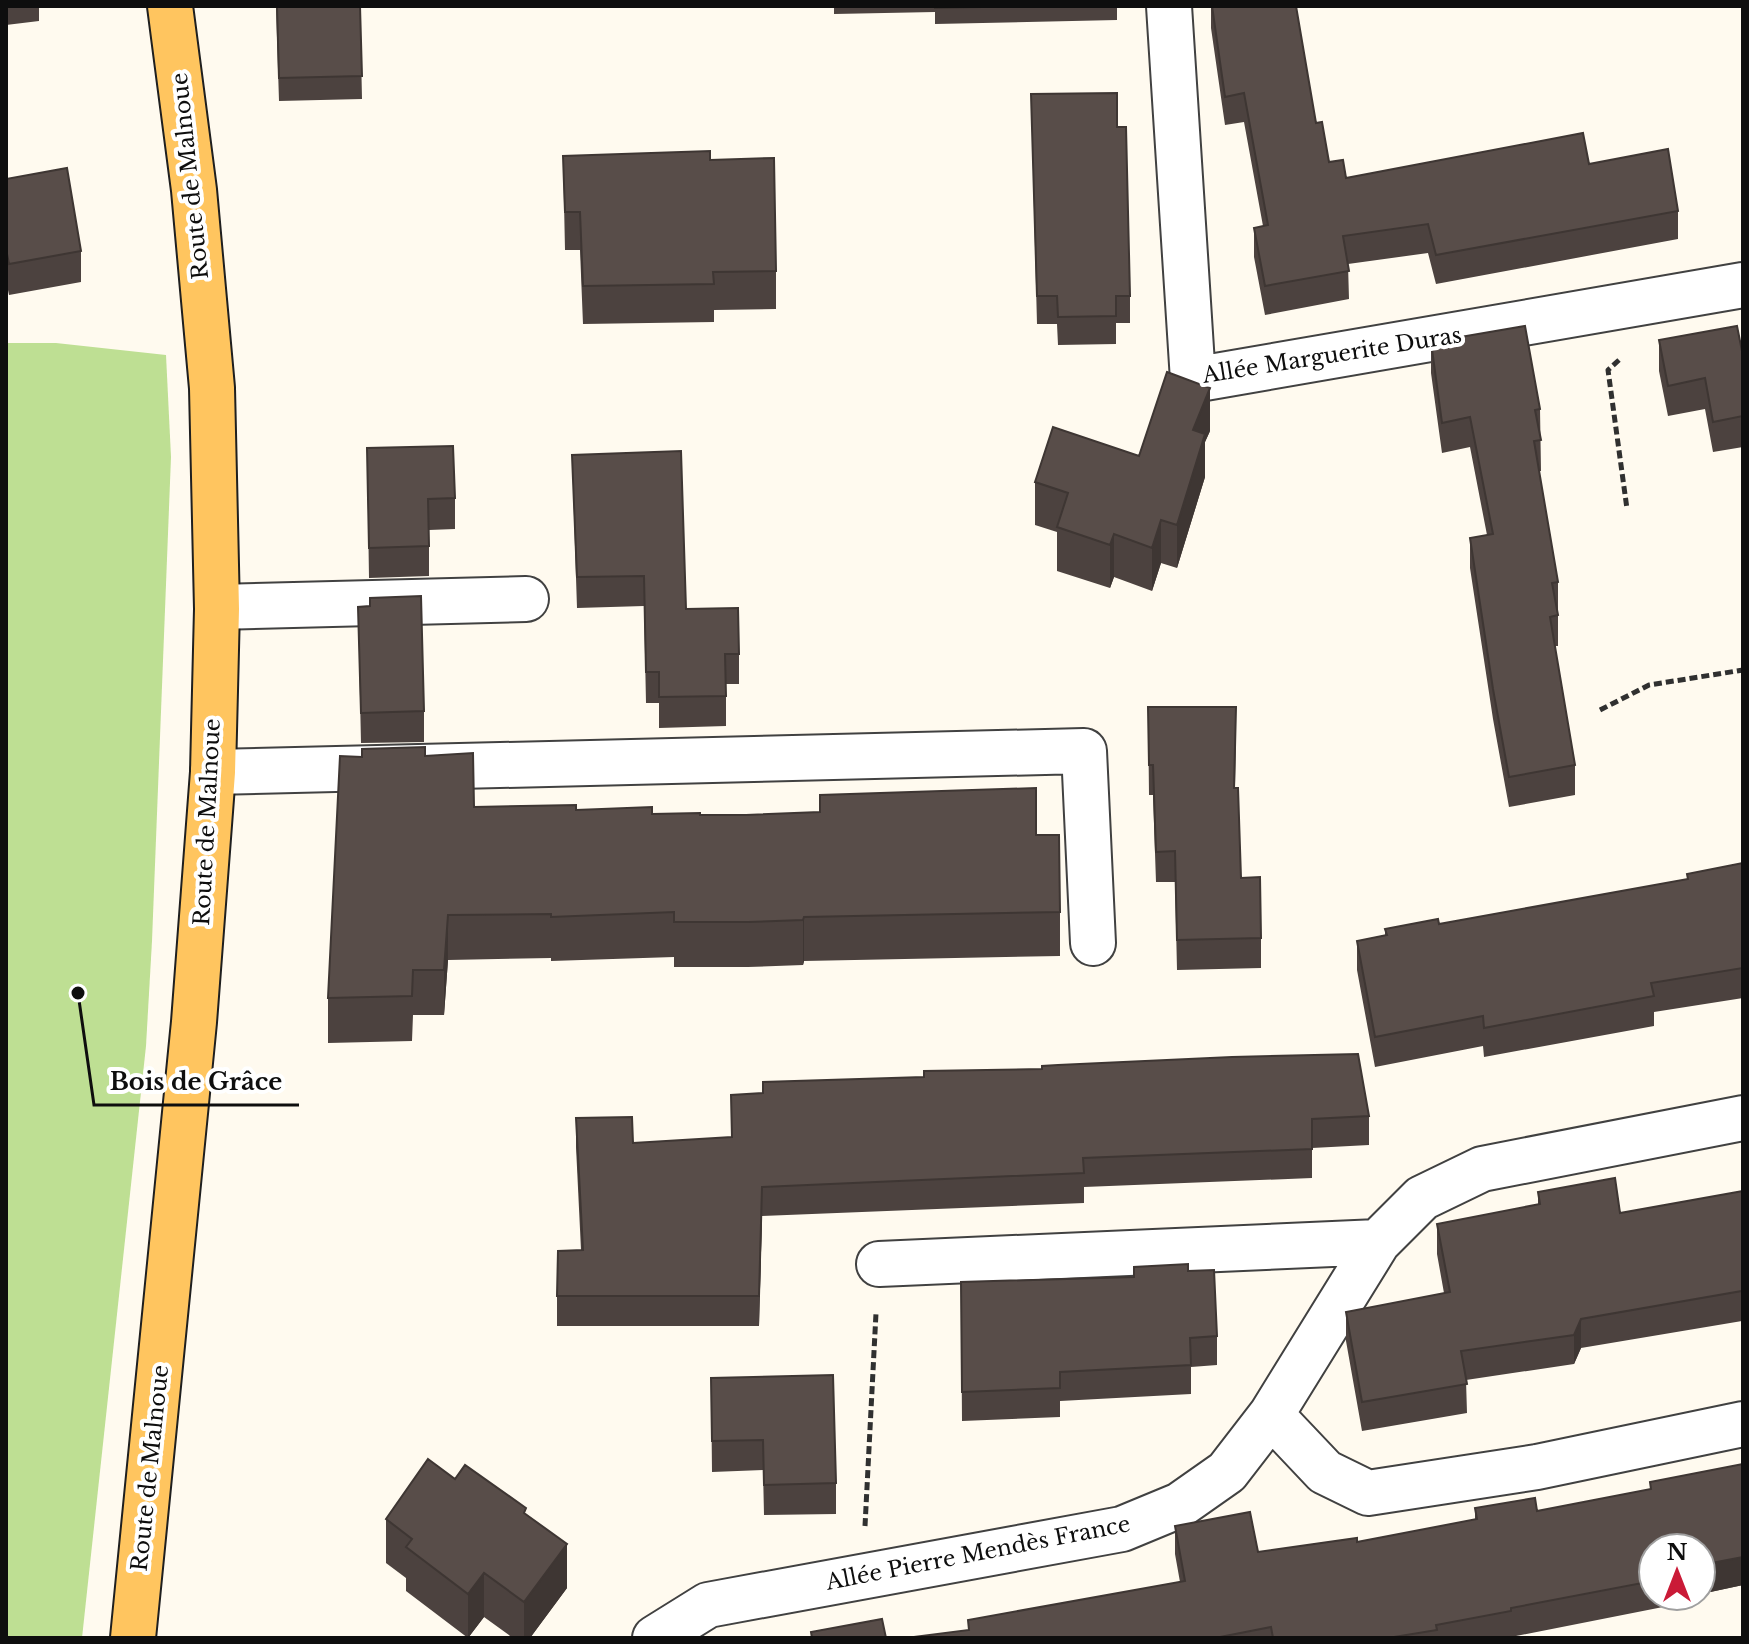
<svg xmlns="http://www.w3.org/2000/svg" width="1749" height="1644" viewBox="0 0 1749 1644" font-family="'Libre Baskerville',serif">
<rect width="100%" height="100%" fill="#fffaef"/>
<!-- forest -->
<path fill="#bedf93" d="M 6,343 L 56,343 L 166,355 L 171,457 L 152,941 L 146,1046 L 82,1638 L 6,1638 Z"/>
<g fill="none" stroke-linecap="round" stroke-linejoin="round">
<defs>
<path id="minor" d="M 1169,6 L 1193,380 L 1743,285
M 217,607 L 526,599
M 213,772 L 1084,751 L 1093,943
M 879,1264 L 1378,1242
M 1271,1415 L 1325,1472 L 1368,1493 L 1537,1467 L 1743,1424
M 655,1638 L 708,1605 L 1122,1529 L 1180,1505 L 1227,1472 L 1271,1415 L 1378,1242 L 1422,1198 L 1482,1169 L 1743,1118"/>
<path id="major" d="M 133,1638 L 194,1022 L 213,772 L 217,609 L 212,388 L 194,190 L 170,6"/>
</defs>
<!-- minor casing -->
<use href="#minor" stroke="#414141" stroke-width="48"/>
<!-- major casing -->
<use href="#major" stroke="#1f1f1f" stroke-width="48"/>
<!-- path -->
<path stroke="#303030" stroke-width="5" stroke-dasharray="8 4" stroke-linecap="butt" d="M 1619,360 L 1608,370 L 1627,509
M 1600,710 L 1649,685 L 1743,670
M 865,1526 L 876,1313"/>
<!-- minor -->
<use href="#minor" stroke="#fff" stroke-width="44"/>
<!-- major -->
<use href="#major" stroke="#ffc55f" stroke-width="44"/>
</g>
<!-- wall -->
<path fill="#4c423f" d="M 6,6 L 39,6 L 39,21 L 6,25 Z
M 276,6 L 360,6 L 362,99 L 279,101 Z
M 529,6 L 571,6 L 529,7 Z
M 834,6 L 1117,6 L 1117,20 L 935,24 L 935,12 L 834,14 Z
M 1211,6 L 1296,6 L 1316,123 L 1329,162 L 1346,178 L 1589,164 L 1678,211 L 1678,239 L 1436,284 L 1428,253 L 1348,264 L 1349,299 L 1265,315 L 1254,257 L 1254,228 L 1263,226 L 1244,122 L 1225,125 L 1211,28 Z
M 1031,94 L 1117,127 L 1130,296 L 1130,323 L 1116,323 L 1116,344 L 1058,345 L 1057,324 L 1037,324 Z
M 563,156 L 710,160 L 776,271 L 776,309 L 714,310 L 714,322 L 583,324 L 580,250 L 565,250 Z
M 6,179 L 81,251 L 81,282 L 9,295 L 6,280 Z
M 1659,340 L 1743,356 L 1743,447 L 1713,452 L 1705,409 L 1668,416 L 1659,371 Z
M 1431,342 L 1540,409 L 1541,471 L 1539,471 L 1558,582 L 1558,646 L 1555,646 L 1575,765 L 1575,795 L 1509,807 L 1493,719 L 1470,568 L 1470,538 L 1487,535 L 1470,447 L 1442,453 L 1431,373 Z
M 1210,431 L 1205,442 L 1205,477 L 1177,568 L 1161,563 L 1152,591 L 1114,577 L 1110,588 L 1057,571 L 1057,532 L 1035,525 L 1035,482 L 1139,456 Z
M 367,448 L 455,498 L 455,529 L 429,530 L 429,576 L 369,578 Z
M 572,455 L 686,609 L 739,654 L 739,684 L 726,684 L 726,726 L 659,728 L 659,703 L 646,703 L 644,606 L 577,608 Z
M 358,607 L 424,711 L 424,742 L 361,743 Z
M 1148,707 L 1236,737 L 1235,788 L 1241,878 L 1261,938 L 1261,968 L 1177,970 L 1175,882 L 1156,882 L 1153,795 L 1149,795 Z
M 425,756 L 474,807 L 700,815 L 1036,835 L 1060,912 L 1060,956 L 804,961 L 803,965 L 748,967 L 674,967 L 674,957 L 551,961 L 551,958 L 448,960 L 444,1015 L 413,1015 L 412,1041 L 328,1043 L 328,998 L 362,757 Z
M 1743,863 L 1743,998 L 1654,1012 L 1654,1026 L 1484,1057 L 1483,1046 L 1375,1067 L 1357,970 L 1357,941 L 1385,935 L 1385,929 L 1439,924 L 1687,879 L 1687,874 Z
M 731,1095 L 1369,1116 L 1369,1145 L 1312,1148 L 1312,1178 L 1084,1187 L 1084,1203 L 762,1216 L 759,1326 L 557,1326 L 557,1296 L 581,1250 L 576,1147 L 576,1118 L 633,1143 L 732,1137 Z
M 1743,1191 L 1743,1327 L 1742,1321 L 1581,1348 L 1574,1364 L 1466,1380 L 1467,1413 L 1362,1431 L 1346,1341 L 1346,1312 L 1444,1293 L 1437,1254 L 1437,1224 L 1538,1205 L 1538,1192 L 1620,1213 Z
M 1188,1271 L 1217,1336 L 1217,1365 L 1191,1367 L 1191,1394 L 1060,1401 L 1060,1417 L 962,1421 L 961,1282 L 1134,1277 Z
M 711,1378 L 836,1483 L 836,1514 L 764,1515 L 763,1470 L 712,1472 Z
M 455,1479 L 526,1515 L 567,1588 L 530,1638 L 513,1638 L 484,1617 L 468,1638 L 406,1591 L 406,1578 L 386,1563 L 386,1519 Z
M 1650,1482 L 1743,1585 L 1701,1594 L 1701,1548 L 1653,1548 L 1653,1596 L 1690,1596 L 1668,1600 L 1668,1606 L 1511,1637 L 1511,1638 L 906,1638 L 968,1630 L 968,1620 L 1180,1582 L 1175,1554 L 1175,1526 L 1258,1552 L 1357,1542 L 1475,1520 L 1475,1508 L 1537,1511 L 1650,1489 Z"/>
<!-- shaded-wall -->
<path fill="#3e3633" d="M 1210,388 L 1210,431 L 1205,442 L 1205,477 L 1177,568 L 1177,525 L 1193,430 Z
M 1161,520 L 1161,563 L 1152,591 L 1152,548 Z
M 1114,534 L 1114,577 L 1110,588 L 1110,545 Z
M 448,915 L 448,960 L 444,1015 L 444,970 Z
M 804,917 L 804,961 L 803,965 L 803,920 Z
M 762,1187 L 762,1216 L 759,1326 L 759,1296 Z
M 1581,1319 L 1581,1348 L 1574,1364 L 1574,1335 Z
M 567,1544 L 567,1588 L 530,1638 L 524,1638 L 524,1602 Z
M 1743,1557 L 1743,1585 L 1701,1594 L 1701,1565 Z
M 484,1573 L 484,1617 L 468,1638 L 468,1594 Z
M 1668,1596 L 1690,1596 L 1668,1600 Z"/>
<!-- building -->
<path fill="#584d49" stroke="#3e3633" stroke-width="2" d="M 277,6 L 360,6 L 362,76 L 279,78 Z
M 935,6 L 1028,6 L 935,8 Z
M 1212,6 L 1296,6 L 1316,123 L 1322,122 L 1329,162 L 1343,160 L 1346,178 L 1583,133 L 1589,164 L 1668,149 L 1678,211 L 1436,255 L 1428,224 L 1343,236 L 1349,271 L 1265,286 L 1254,228 L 1268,225 L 1244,93 L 1225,97 Z
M 1117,93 L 1117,127 L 1126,127 L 1130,296 L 1116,296 L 1116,316 L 1058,317 L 1057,296 L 1037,296 L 1031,94 Z
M 710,151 L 710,160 L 774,158 L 776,271 L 713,272 L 714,284 L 583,286 L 580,212 L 565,212 L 563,156 Z
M 67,168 L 81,251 L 9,264 L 6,249 L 6,179 Z
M 1525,326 L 1540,409 L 1535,410 L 1541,440 L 1534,441 L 1558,582 L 1552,583 L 1558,615 L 1550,617 L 1575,765 L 1509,777 L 1493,689 L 1470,538 L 1493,534 L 1470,417 L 1442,423 L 1431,342 Z
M 1737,326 L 1743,356 L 1743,416 L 1713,422 L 1705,378 L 1668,386 L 1659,340 Z
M 1167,372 L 1210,388 L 1193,430 L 1205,434 L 1177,525 L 1161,520 L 1152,548 L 1114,534 L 1110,545 L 1057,527 L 1068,493 L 1035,482 L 1053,427 L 1139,456 Z
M 453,446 L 455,498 L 428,499 L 429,546 L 369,548 L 367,448 Z
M 681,451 L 686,609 L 738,608 L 739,654 L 725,654 L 726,696 L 659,697 L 659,672 L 646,672 L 644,576 L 577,577 L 572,455 Z
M 421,596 L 424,711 L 361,713 L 358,607 L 370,606 L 370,598 Z
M 1148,707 L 1236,707 L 1234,788 L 1238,788 L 1241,878 L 1260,877 L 1261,938 L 1177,940 L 1175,851 L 1156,852 L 1153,765 L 1149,765 Z
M 425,747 L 425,756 L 473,753 L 474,807 L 576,805 L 576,810 L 652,807 L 652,814 L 700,813 L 700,815 L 746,815 L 820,812 L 820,795 L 1036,788 L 1036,835 L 1059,835 L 1060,912 L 804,917 L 803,920 L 748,922 L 674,922 L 674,912 L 551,917 L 551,914 L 448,915 L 444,970 L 413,970 L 412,996 L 328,998 L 340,756 L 362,757 L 362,749 Z
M 1743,863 L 1743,968 L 1651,983 L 1654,996 L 1484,1028 L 1483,1016 L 1375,1037 L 1357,941 L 1387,935 L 1385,929 L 1438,919 L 1439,924 L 1688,879 L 1687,874 Z
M 1358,1054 L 1369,1116 L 1312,1119 L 1312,1149 L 1083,1158 L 1084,1173 L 762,1187 L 759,1296 L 557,1296 L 558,1251 L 583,1250 L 576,1118 L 632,1117 L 633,1143 L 732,1137 L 731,1095 L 763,1093 L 763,1082 L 924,1077 L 924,1071 L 1042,1069 L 1042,1066 L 1058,1065 L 1232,1057 Z
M 1615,1178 L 1620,1213 L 1743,1191 L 1743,1298 L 1742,1291 L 1581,1319 L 1574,1335 L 1461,1351 L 1467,1384 L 1362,1402 L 1346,1312 L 1450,1292 L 1437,1224 L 1540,1204 L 1538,1192 Z
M 1188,1264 L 1188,1271 L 1214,1270 L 1217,1336 L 1190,1338 L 1191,1365 L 1060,1372 L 1060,1388 L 962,1392 L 961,1282 L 1134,1277 L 1134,1267 Z
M 833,1375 L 836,1483 L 764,1485 L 763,1440 L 712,1441 L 711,1378 Z
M 428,1459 L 455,1479 L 465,1465 L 526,1508 L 524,1513 L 567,1544 L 524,1602 L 484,1573 L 468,1594 L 406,1547 L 412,1539 L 386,1519 Z
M 1743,1464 L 1743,1557 L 1701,1565 L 1701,1548 L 1653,1548 L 1653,1581 L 1511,1608 L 1511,1611 L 1436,1625 L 1437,1630 L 1388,1638 L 1273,1638 L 1271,1627 L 1215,1638 L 906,1638 L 969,1630 L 968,1620 L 1185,1581 L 1175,1526 L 1250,1512 L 1258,1552 L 1357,1538 L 1357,1542 L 1477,1519 L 1475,1508 L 1535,1498 L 1537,1511 L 1651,1489 L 1650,1482 Z
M 882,1619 L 886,1638 L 812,1638 L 811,1632 Z"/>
<g text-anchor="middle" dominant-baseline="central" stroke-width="8" stroke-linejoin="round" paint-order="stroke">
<!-- street labels -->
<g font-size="22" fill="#0e0e0e" stroke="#fff">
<text transform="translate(190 176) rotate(-96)">Route de Malnoue</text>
<text transform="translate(1332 355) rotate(-9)">Allée Marguerite Duras</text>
<text transform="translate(207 822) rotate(-87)">Route de Malnoue</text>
<text transform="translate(150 1468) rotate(-84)">Route de Malnoue</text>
<text transform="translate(978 1553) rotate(-11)">Allée Pierre Mendès France</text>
</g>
</g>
<!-- callouts -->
<path fill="none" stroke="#0e0e0e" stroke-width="3" d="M78 993L94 1105H299"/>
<circle fill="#0e0e0e" stroke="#fff" stroke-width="3" cx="78" cy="993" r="8"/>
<g font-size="24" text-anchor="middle" font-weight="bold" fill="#0e0e0e" stroke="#fff" stroke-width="8" stroke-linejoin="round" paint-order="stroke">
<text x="196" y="1090">Bois de Grâce</text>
</g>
<!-- border -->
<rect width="1749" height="1644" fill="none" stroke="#0e0e0e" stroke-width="16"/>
<!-- north arrow -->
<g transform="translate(1677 1572)"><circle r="38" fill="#ffffff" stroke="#9f9f9f" stroke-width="2"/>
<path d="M0-6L14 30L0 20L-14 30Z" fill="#ca1a37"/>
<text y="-12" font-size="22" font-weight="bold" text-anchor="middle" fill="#0e0e0e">N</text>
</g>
</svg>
